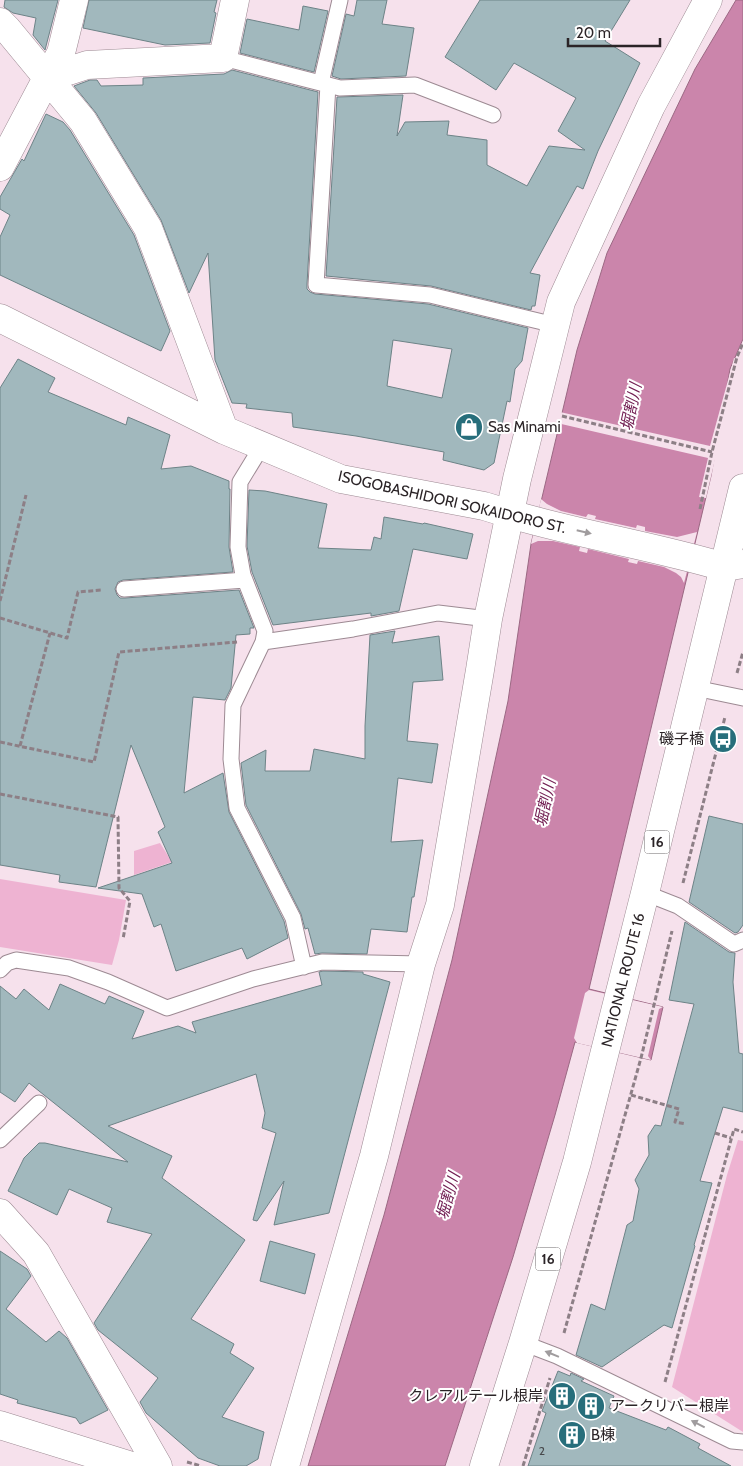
<svg xmlns="http://www.w3.org/2000/svg" width="743" height="1466" viewBox="0 0 743 1466" font-family="Cabin,'Noto Sans JP',sans-serif">
<rect width="100%" height="100%" fill="#f6e1ec"/>
<!-- green -->
<path fill="#eeb3d2" d="M 160,843 L 172,862 L 134,875 L 134,851 Z
M 0,879 L 126,900 L 119,940 L 112,965 L 0,947 Z
M 738,1140 L 743,1141 L 743,1432 L 672,1387 L 727,1175 Z"/>
<!-- water -->
<path fill="#cb85ab" stroke="#9b6883" d="M 736,0 L 743,0 L 743,339 L 730,369 L 711,476 L 589,989 L 663,1007 L 651,1060 L 575,1042 L 555,1115 L 513,1257 L 445,1466 L 308,1466 L 384,1215 L 452,960 L 508,701 L 531,544 L 577,350 L 607,253 L 695,69 Z"/>
<!-- pier -->
<path fill="#f6e1ec" d="M 734,358 L 737,359 L 732,370 L 720,438 L 706,498 L 699,497 L 708,458 L 557,423 L 560,412 L 710,446 Z
M 541,499 L 547,504 L 561,511 L 586,517 L 588,514 L 596,516 L 595,519 L 636,528 L 637,525 L 645,527 L 645,531 L 677,537 L 697,532 L 684,583 L 681,577 L 676,573 L 664,567 L 638,561 L 637,564 L 628,562 L 629,559 L 588,549 L 587,553 L 579,551 L 580,547 L 553,541 L 538,541 L 531,544 Z
M 589,990 L 663,1007 L 659,1009 L 648,1056 L 651,1060 L 577,1043 L 574,1038 L 585,993 Z"/>
<!-- building -->
<path fill="#a1b8bd" stroke="#6d8387" fill-rule="evenodd" d="M 5,0 L 58,0 L 45,50 L 33,35 L 36,18 L 13,13 L 4,7 Z
M 89,0 L 217,0 L 214,12 L 216,13 L 210,43 L 165,45 L 83,28 Z
M 357,0 L 387,0 L 382,24 L 414,28 L 406,76 L 341,79 L 332,76 L 346,14 L 354,16 Z
M 480,0 L 630,0 L 605,41 L 640,63 L 598,151 L 583,189 L 577,186 L 530,273 L 540,275 L 535,306 L 532,306 L 531,310 L 431,286 L 326,276 L 337,97 L 403,95 L 397,136 L 405,122 L 449,121 L 447,135 L 487,140 L 487,165 L 527,186 L 549,146 L 585,150 L 558,131 L 576,98 L 514,63 L 496,90 L 445,57 Z
M 303,6 L 328,11 L 314,72 L 240,53 L 247,19 L 299,30 Z
M 232,70 L 318,92 L 307,284 L 307,289 L 310,292 L 315,294 L 428,304 L 528,328 L 522,361 L 515,369 L 510,402 L 507,401 L 494,463 L 484,470 L 443,460 L 444,452 L 356,436 L 293,427 L 292,413 L 246,408 L 247,404 L 232,403 L 215,360 L 208,253 L 189,293 L 161,220 L 96,113 L 74,86 L 90,80 L 97,80 L 101,86 L 143,85 L 143,78 L 224,74 ZM 393,340 L 452,349 L 442,398 L 387,386 Z
M 46,114 L 63,122 L 70,130 L 134,235 L 170,331 L 161,351 L 0,275 L 0,237 L 10,215 L 0,209 L 0,197 L 22,159 L 24,161 Z
M 18,359 L 55,378 L 48,392 L 126,425 L 128,417 L 170,435 L 161,469 L 191,466 L 229,481 L 229,489 L 230,489 L 229,547 L 233,572 L 123,580 L 118,582 L 115,589 L 117,595 L 120,598 L 125,598 L 239,590 L 254,628 L 250,628 L 250,634 L 236,635 L 231,688 L 225,700 L 193,697 L 184,793 L 223,773 L 229,812 L 284,921 L 288,938 L 247,959 L 242,948 L 176,971 L 161,924 L 154,927 L 142,894 L 98,888 L 172,863 L 158,832 L 165,827 L 131,745 L 96,887 L 59,882 L 60,875 L 0,865 L 0,388 Z
M 249,490 L 265,491 L 327,504 L 318,548 L 371,550 L 374,537 L 381,539 L 384,517 L 423,524 L 424,523 L 473,534 L 467,559 L 413,549 L 399,611 L 371,616 L 371,613 L 273,625 L 252,572 L 247,546 Z
M 395,631 L 392,643 L 439,636 L 443,680 L 413,682 L 407,741 L 438,744 L 432,783 L 398,778 L 391,842 L 423,840 L 414,897 L 412,897 L 407,932 L 371,929 L 367,954 L 322,953 L 315,954 L 308,928 L 305,929 L 301,914 L 246,805 L 241,763 L 266,750 L 265,771 L 310,771 L 314,749 L 365,759 L 365,726 L 370,635 Z
M 709,816 L 743,824 L 743,925 L 738,932 L 735,933 L 689,902 Z
M 685,922 L 729,952 L 735,953 L 733,982 L 739,1053 L 743,1054 L 743,1112 L 723,1107 L 700,1181 L 712,1183 L 694,1245 L 695,1246 L 672,1328 L 664,1325 L 602,1367 L 576,1355 L 591,1304 L 605,1310 L 627,1225 L 633,1221 L 639,1189 L 635,1180 L 649,1155 L 648,1136 L 655,1125 L 661,1126 L 694,1004 L 669,1000 Z
M 323,971 L 363,972 L 363,974 L 390,982 L 329,1213 L 274,1225 L 284,1181 L 257,1221 L 253,1220 L 276,1133 L 262,1128 L 265,1113 L 256,1074 L 108,1126 L 172,1156 L 162,1178 L 245,1240 L 191,1319 L 234,1344 L 230,1353 L 254,1368 L 222,1417 L 264,1432 L 258,1459 L 246,1466 L 220,1466 L 198,1458 L 146,1413 L 140,1402 L 158,1378 L 98,1330 L 94,1323 L 152,1234 L 107,1222 L 112,1208 L 69,1189 L 57,1215 L 8,1191 L 24,1158 L 39,1143 L 45,1143 L 128,1162 L 29,1083 L 15,1102 L 0,1092 L 0,986 L 16,999 L 24,989 L 49,1010 L 60,984 L 105,1004 L 109,996 L 144,1011 L 132,1039 L 178,1026 L 196,1033 L 192,1022 L 322,985 L 319,972 Z
M 270,1241 L 315,1254 L 305,1294 L 260,1281 Z
M 0,1251 L 27,1269 L 31,1276 L 6,1309 L 46,1342 L 59,1331 L 67,1338 L 108,1410 L 80,1424 L 76,1418 L 17,1403 L 18,1400 L 0,1394 Z
M 558,1371 L 570,1376 L 571,1373 L 584,1379 L 581,1381 L 614,1396 L 609,1408 L 666,1430 L 668,1427 L 700,1444 L 698,1448 L 731,1466 L 528,1466 L 546,1413 L 542,1411 Z"/>
<g fill="none" stroke-linecap="round" stroke-linejoin="round">
<defs>
<path id="service" d="M 223,58 L 340,88 L 415,85 L 493,115
M 321,83 L 340,0
M 328,85 L 316,285 L 430,295 L 555,325
M 262,446 L 240,482 L 238,547 L 243,575 L 265,631 L 263,642 L 233,705 L 231,759 L 237,808 L 293,918 L 304,967
M 124,589 L 245,580
M 263,642 L 353,629 L 438,613 L 488,619
M 695,688 L 743,698
M 645,893 L 678,906 L 734,944 L 743,940
M 0,970 L 7,963 L 16,960 L 69,968 L 108,982 L 167,1008 L 253,979 L 322,962 L 421,964
M 0,1140 L 39,1103
M 523,1343 L 557,1356 L 732,1441 L 743,1442"/>
<path id="minor" d="M 0,22 L 7,29 L 83,121 L 148,228 L 224,430
M 47,78 L 87,65 L 223,58 L 235,0
M 0,167 L 47,78 L 61,53 L 74,0
M 0,318 L 224,430 L 341,479 L 484,506 L 510,514
M 724,567 L 743,564
M 0,1213 L 36,1253 L 158,1466
M 0,1425 L 132,1466"/>
<path id="tertiary" d="M 510,514 C 581,535 654,546 724,567
M 285,1466 L 374,1156 L 421,964 L 440,905 L 480,670 L 488,619 L 517,479 L 561,302 L 651,106 L 708,0"/>
<path id="trunk" d="M 484,1466 L 523,1343 L 577,1162 L 645,893 L 743,488"/>
</defs>
<!-- service casing -->
<use href="#service" stroke="#9d8a93" stroke-width="17"/>
<!-- minor casing -->
<use href="#minor" stroke="#9d8a93" stroke-width="29"/>
<!-- tertiary casing -->
<use href="#tertiary" stroke="#9d8a93" stroke-width="29"/>
<!-- trunk casing -->
<use href="#trunk" stroke="#9d8a93" stroke-width="29"/>
<!-- path -->
<path stroke="#8d7f86" stroke-width="3" stroke-dasharray="5 2.5" stroke-linecap="butt" d="M 562,416 L 712,452
M 700,509 L 712,452 L 737,357 L 743,343
M 0,601 L 26,495
M 0,618 L 67,638 L 78,592 L 102,590
M 737,673 L 743,652
M 0,742 L 94,762 L 119,652 L 237,642
M 20,746 L 50,633
M 0,794 L 118,817 L 119,888 L 130,901 L 123,939
M 683,883 L 725,717
M 631,1095 L 679,1109 L 675,1122 L 686,1124
M 715,1133 L 731,1138
M 564,1333 L 641,1058 L 672,931
M 665,1382 L 734,1129 L 743,1132
M 187,1462 L 201,1466
M 523,1466 L 550,1378"/>
<!-- service -->
<use href="#service" stroke="#fff" stroke-width="15"/>
<!-- minor -->
<use href="#minor" stroke="#fff" stroke-width="28"/>
<!-- tertiary -->
<use href="#tertiary" stroke="#fff" stroke-width="28"/>
<!-- trunk -->
<use href="#trunk" stroke="#fff" stroke-width="28"/>
</g>
<!-- one-way arrows -->
<defs><path id="oneway-solid" d="M-6-.8H1V-3.2L6.5 0L1 3.2V.8H-6Z" transform="scale(1.25)"/></defs>
<g fill="#a09c9e">
<use href="#oneway-solid" transform="translate(584 532) rotate(13)"/>
<use href="#oneway-solid" transform="translate(552 1354) rotate(-158)"/>
<use href="#oneway-solid" transform="translate(698 1424) rotate(-153)"/>
</g>
<!-- icons -->
<defs>
<symbol id="shop-disc" viewBox="-11 -11 22 22"><circle r="9.5" fill="#276e7b" stroke="#fff"/><path d="M-5-2.5h2.3a2.7 3.5 0 0 1 5.4 0H5L5.5 6h-11ZM-1.5-2.5h3a1.5 2.3 0 0 0-3 0Z" fill="#fff"/></symbol>
<symbol id="bus-disc" viewBox="-11 -11 22 22"><circle r="9.5" fill="#276e7b" stroke="#fff"/><path d="M-5-6H5V4H4V6H2V4H-2V6H-4V4H-5ZM-3.5-4V0h7V-4ZM-3.5 1.2v1.5H-2V1.2ZM2 1.2v1.5H3.5V1.2Z" fill="#fff"/></symbol>
<symbol id="building-disc" viewBox="-11 -11 22 22"><circle r="9.5" fill="#276e7b" stroke="#fff"/><path d="M-4-6H4V6H1V3H-1V6H-4ZM-2.5-4.3h1.7v1.8h-1.7ZM.8-4.3h1.7v1.8H.8ZM-2.5-1h1.7V.8h-1.7ZM.8-1h1.7V.8H.8Z" fill="#fff"/></symbol>
</defs>
<g fill-rule="evenodd">
<use href="#shop-disc" x="453" y="411" width="32" height="32"/>
<use href="#bus-disc" x="707" y="723" width="32" height="32"/>
<use href="#building-disc" x="546" y="1380" width="32" height="32"/>
<use href="#building-disc" x="575" y="1390" width="32" height="32"/>
<use href="#building-disc" x="556" y="1419" width="32" height="32"/>
</g>
<g text-anchor="middle" dominant-baseline="central" stroke-width="4" stroke-linejoin="round" paint-order="stroke">
<!-- number labels -->
<g font-size="12" fill="#48494c">
<text x="542" y="1450">2</text>
</g>
<!-- shield labels -->
<g fill="#fff" stroke="#6b6668" stroke-width="1">
<rect x="644.5" y="830.5" width="25" height="23" rx="4"/>
<rect x="535.5" y="1247.5" width="25" height="23" rx="4"/>
</g>
<g font-size="14" font-weight="bold" fill="#2b2427">
<text x="657" y="842">16</text>
<text x="548" y="1259">16</text>
</g>
<!-- poi labels -->
<g font-size="15" fill="#2b2427" stroke="#fff" text-anchor="start">
<text x="488" y="427">Sas Minami</text>
<text x="704" y="739" text-anchor="end">磯子橋</text>
<text x="543" y="1396" text-anchor="end">クレアルテール根岸</text>
<text x="610" y="1406">アークリバー根岸</text>
<text x="591" y="1435">B棟</text>
</g>
<!-- street labels -->
<g font-size="15" fill="#2b2427" stroke="#fff">
<text transform="translate(452 502) rotate(13)">ISOGOBASHIDORI SOKAIDORO ST.</text>
<text transform="translate(623 980) rotate(-76)">NATIONAL ROUTE 16</text>
</g>
<!-- water labels -->
<g font-size="16" font-style="italic" fill="#732054" stroke="#fff">
<text transform="translate(631 407) rotate(-78)">堀割川</text>
<text transform="translate(545 803) rotate(-78)">堀割川</text>
<text transform="translate(448 1196) rotate(-74)">堀割川</text>
</g>
</g>
<!-- scale -->
<path d="M568 38v8h92v-8" fill="none" stroke="#2b2427" stroke-width="2.5"/>
<text x="576" y="38" font-size="15" fill="#2b2427" stroke="#ffffff" stroke-width="4" paint-order="stroke">20 m</text>
</svg>
